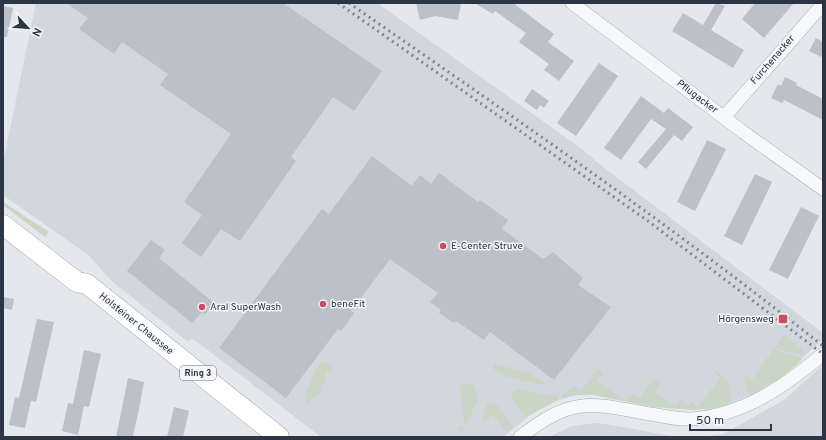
<svg xmlns="http://www.w3.org/2000/svg" width="826" height="440" viewBox="0 0 826 440" font-family="Overpass,sans-serif">
<rect width="100%" height="100%" fill="#e4e7eb"/>
<!-- built -->
<path fill="#d2d6dd" d="M 36,3 L 377,3 L 582,149 L 603,167 L 823,333 L 823,340 L 784,373 L 759,391 L 728,404 L 708,409 L 667,408 L 595,395 L 577,395 L 558,400 L 537,410 L 503,437 L 321,437 L 192,338 L 188,342 L 114,283 L 87,254 L 3,195 L 3,163 Z
M 823,365 L 823,437 L 699,437 L 723,434 L 740,425 L 784,400 Z
M 597,423 L 623,427 L 676,437 L 549,437 L 572,426 Z"/>
<!-- green -->
<path fill="#c9d5c5" d="M 3,202 L 49,232 L 45,237 L 3,205 Z
M 784,335 L 802,349 L 805,356 L 775,348 Z
M 773,349 L 799,357 L 802,360 L 778,380 L 750,395 L 746,389 L 744,375 L 752,380 Z
M 322,361 L 332,367 L 332,371 L 325,373 L 326,383 L 321,385 L 322,393 L 315,395 L 307,404 L 305,396 L 315,371 Z
M 494,364 L 530,373 L 545,383 L 541,385 L 505,376 L 494,370 Z
M 598,369 L 603,373 L 597,381 L 626,401 L 633,394 L 640,398 L 654,379 L 661,383 L 655,392 L 676,407 L 681,400 L 688,406 L 691,402 L 698,407 L 721,377 L 714,372 L 717,371 L 728,382 L 732,400 L 728,404 L 714,408 L 692,410 L 653,407 L 594,395 L 577,395 L 562,398 L 562,394 L 566,393 L 574,386 L 581,391 Z
M 459,383 L 474,385 L 478,399 L 463,431 L 461,432 L 457,428 L 465,426 Z
M 518,389 L 546,395 L 557,395 L 558,400 L 526,417 L 512,399 L 512,392 Z
M 491,403 L 495,403 L 513,426 L 509,432 L 505,430 L 493,414 L 486,420 L 482,419 L 487,405 Z"/>
<!-- building -->
<path fill="#bbc0c9" d="M 66,3 L 283,3 L 382,71 L 354,111 L 333,97 L 291,157 L 296,161 L 240,241 L 221,229 L 201,257 L 182,243 L 202,215 L 184,202 L 231,134 L 160,85 L 168,74 L 122,42 L 114,54 L 79,29 L 88,18 Z
M 416,3 L 461,3 L 458,20 L 435,16 L 420,20 Z
M 474,3 L 513,3 L 554,34 L 548,42 L 574,61 L 559,81 L 544,70 L 549,64 L 519,42 L 526,33 L 495,11 L 493,14 Z
M 716,3 L 725,6 L 711,30 L 744,50 L 733,68 L 672,31 L 683,13 L 703,25 Z
M 755,3 L 794,3 L 764,38 L 742,19 Z
M 3,6 L 13,8 L 7,37 L 3,37 Z
M 816,38 L 823,42 L 823,52 L 821,57 L 809,51 Z
M 599,63 L 618,76 L 576,136 L 557,123 Z
M 785,77 L 797,83 L 796,85 L 823,99 L 823,120 L 784,100 L 782,103 L 771,98 L 778,84 L 781,86 Z
M 532,89 L 549,101 L 544,108 L 540,105 L 537,110 L 524,101 Z
M 641,96 L 664,113 L 668,108 L 693,127 L 682,141 L 674,135 L 646,169 L 638,162 L 666,129 L 651,119 L 621,160 L 604,148 Z
M 707,140 L 726,149 L 695,211 L 677,202 Z
M 372,156 L 412,186 L 420,175 L 431,184 L 439,173 L 478,202 L 480,200 L 508,220 L 502,229 L 543,259 L 553,252 L 583,278 L 578,285 L 611,307 L 554,380 L 490,332 L 484,340 L 456,321 L 454,323 L 439,313 L 441,310 L 430,302 L 438,293 L 390,259 L 351,311 L 354,313 L 348,322 L 341,331 L 338,329 L 286,398 L 219,348 L 322,209 L 329,214 Z
M 755,174 L 772,182 L 742,245 L 724,236 Z
M 801,207 L 819,216 L 788,279 L 769,270 Z
M 151,240 L 165,250 L 159,258 L 214,303 L 205,314 L 202,312 L 192,323 L 127,271 Z
M 3,297 L 14,299 L 12,310 L 3,308 Z
M 37,319 L 54,322 L 36,402 L 31,401 L 25,428 L 9,425 L 15,397 L 19,398 Z
M 84,350 L 101,354 L 89,407 L 84,406 L 78,435 L 62,431 L 68,403 L 73,404 Z
M 128,378 L 144,382 L 139,409 L 133,436 L 116,437 Z
M 174,407 L 189,411 L 183,437 L 167,437 Z"/>
<g fill="none" stroke-linecap="round" stroke-linejoin="round">
<defs>
<path id="minor" d="M 572,3 L 743,132 L 823,189
M 724,117 L 823,4
M 520,437 C 573,396 589,403 650,414 C 664,416 679,420 692,419 C 744,415 785,386 823,354"/>
<path id="primary" d="M 3,225 L 77,282 L 87,284 L 279,437"/>
</defs>
<!-- minor casing -->
<use href="#minor" stroke="#a9aeb6" stroke-width="14"/>
<!-- primary casing -->
<use href="#primary" stroke="#a3abb7" stroke-width="21"/>
<!-- minor -->
<use href="#minor" stroke="#f7f8fa" stroke-width="13"/>
<!-- primary -->
<use href="#primary" stroke="#fff" stroke-width="20"/>
<!-- rail -->
<path stroke="#7d8795" stroke-width="3" stroke-dasharray="2 4" stroke-linecap="butt" d="M 338,3 L 648,221 L 823,354
M 349,3 C 509,114 670,224 823,346"/>
</g>
<!-- markers -->
<g fill="#cd4c62" stroke="#f4f6f9" stroke-width="1.5">
<circle cx="443" cy="246" r="4"/>
<circle cx="323" cy="304" r="4"/>
<circle cx="202" cy="307" r="4"/>
<rect x="778" y="314" width="10" height="10" rx="2"/>
</g>
<g text-anchor="middle" dominant-baseline="central" stroke-width="3" stroke-linejoin="round" paint-order="stroke">
<!-- shield labels -->
<rect fill="#f4f6f9" stroke="#676f7a" stroke-width="1" x="180" y="366" width="36" height="14" rx="3"/>
<g font-size="9" font-weight="bold" fill="#2b3544">
<text x="198" y="373">Ring 3</text>
</g>
<!-- street labels -->
<g font-size="10" fill="#2b3544" stroke="#f4f6f9">
<text transform="translate(773 60) rotate(-49)">Furchenacker</text>
<text transform="translate(697 97) rotate(37)">Pflugacker</text>
<text transform="translate(136 324) rotate(39)">Holsteiner Chaussee</text>
</g>
<!-- poi labels -->
<g font-size="10" fill="#2b3544" stroke="#f4f6f9" text-anchor="start">
<text x="451" y="246">E-Center Struve</text>
<text x="331" y="304">beneFit</text>
<text x="210" y="307">Aral SuperWash</text>
<text x="774" y="319" text-anchor="end">Hörgensweg</text>
</g>
</g>
<!-- border -->
<rect width="826" height="440" fill="none" stroke="#2b3544" stroke-width="8"/>
<!-- north arrow -->
<g transform="translate(28 28) rotate(116)" stroke="#f4f6f9" stroke-width="3" paint-order="stroke">
<path d="M0-3L7 15L0 10L-7 15Z" fill="#2b3544"/>
<text y="-6" font-size="11" font-weight="bold" text-anchor="middle" fill="#2b3544">N</text>
</g>
<!-- scale -->
<path d="M690 424v6h81v-6" fill="none" stroke="#2b3544" stroke-width="2"/>
<text x="696" y="424" font-size="12" fill="#2b3544" stroke="#f4f6f9" stroke-width="3" paint-order="stroke">50 m</text>
</svg>
